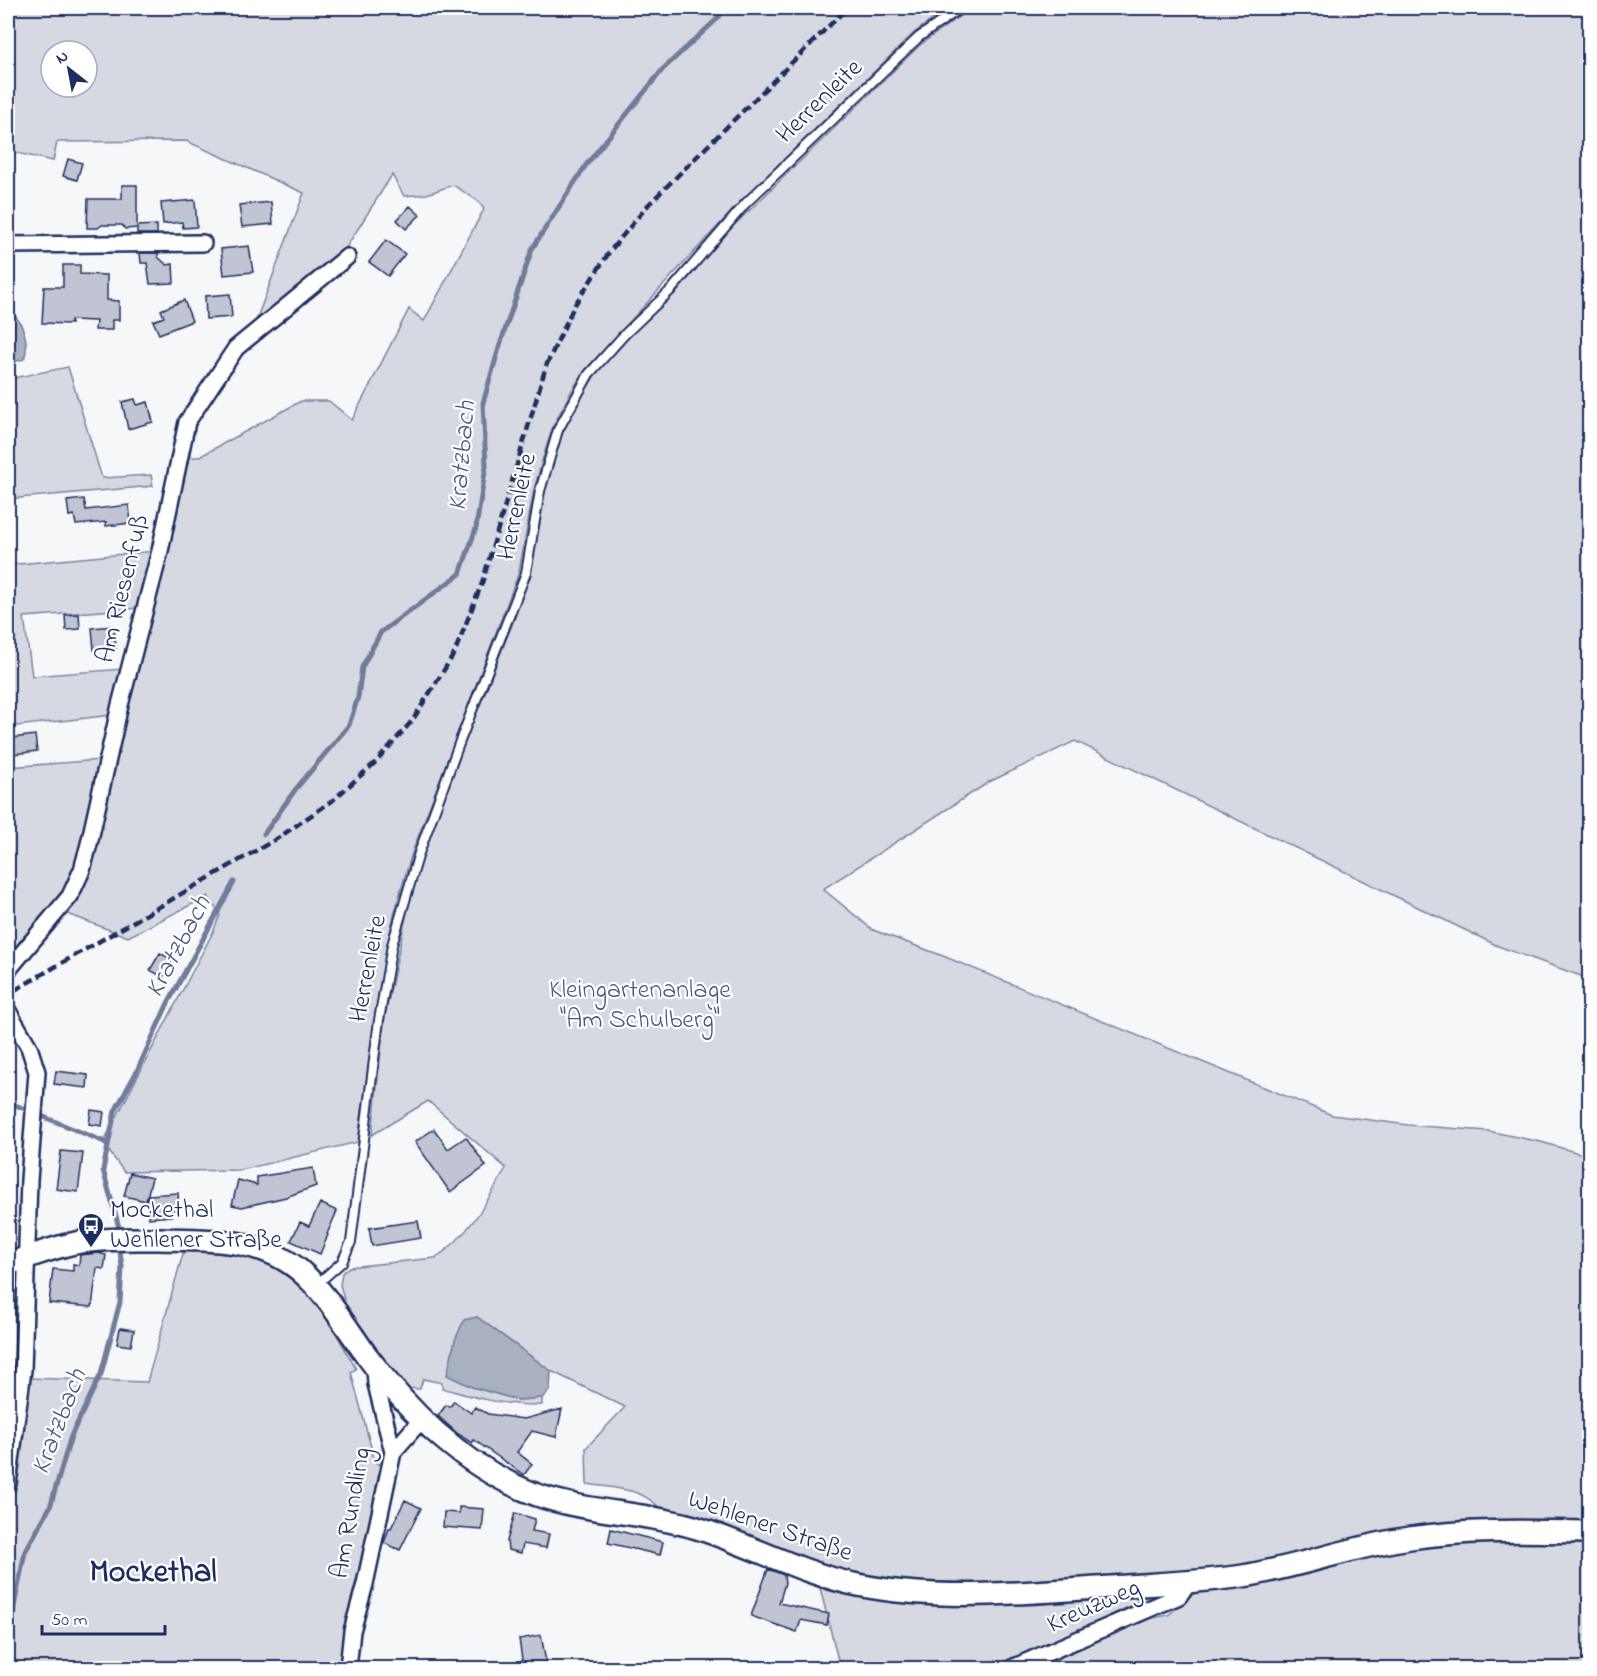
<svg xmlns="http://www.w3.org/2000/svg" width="1597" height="1676" viewBox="0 0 1597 1676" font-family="'Indie Flower',sans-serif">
<rect width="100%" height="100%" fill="#f6f7f9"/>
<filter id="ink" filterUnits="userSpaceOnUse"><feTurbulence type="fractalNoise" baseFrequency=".0167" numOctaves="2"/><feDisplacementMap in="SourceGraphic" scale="12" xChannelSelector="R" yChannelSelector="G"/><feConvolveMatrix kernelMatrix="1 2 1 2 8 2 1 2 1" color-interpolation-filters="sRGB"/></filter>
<g filter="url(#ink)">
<!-- green -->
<path fill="#d6d9e2" stroke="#7884a0" stroke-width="1.5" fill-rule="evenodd" d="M 8,8 L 949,8 L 915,32 L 743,199 L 585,370 L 571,392 L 553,426 L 542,461 L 534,489 L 519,572 L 413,850 C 403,882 393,914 387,947 C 375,1012 367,1077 358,1142 L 241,1170 L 124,1172 L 103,1143 L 213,932 L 220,915 L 208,896 L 128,937 L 65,913 L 102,810 L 185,457 L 199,457 L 301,401 L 329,401 L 352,420 L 409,309 L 424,321 L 484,209 L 477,200 L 453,185 L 427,194 L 404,196 L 392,175 L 342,254 L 254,326 L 304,193 L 186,141 L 57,142 L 53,161 L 8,151 ZM 51,51 L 87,51 L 87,87 L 51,87 Z
M 971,8 L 1589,8 L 1589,979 L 1498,946 L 1075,741 L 989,782 L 823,889 L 873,930 L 938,954 L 1332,1115 L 1408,1125 L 1488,1131 L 1541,1142 L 1589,1156 L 1589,1524 L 1242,1567 L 1001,1588 L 920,1586 L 857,1577 L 663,1511 C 641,1487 618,1489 587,1484 L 586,1448 L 625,1407 L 551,1371 L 477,1317 L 472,1387 L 518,1400 L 542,1398 L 542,1405 C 507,1406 476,1398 442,1388 L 442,1383 L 423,1379 L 420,1389 L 406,1388 L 347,1310 L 340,1285 L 342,1273 L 349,1267 L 435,1258 C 467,1238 488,1201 506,1168 L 428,1101 L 372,1135 L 384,1021 L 410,897 L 423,852 L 465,742 L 516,615 L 530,574 L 545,489 L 553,461 L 564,429 L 579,401 L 595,375 L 630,336 L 678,291 L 724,235 L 920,45 Z
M 68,367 L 102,478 L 151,475 L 153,486 L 8,499 L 8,379 Z
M 155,551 L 140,608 L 24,617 L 32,676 L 124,669 L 112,715 L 8,727 L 8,565 Z
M 100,760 L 83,846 L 68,890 L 8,961 L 8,767 Z
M 184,1250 C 204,1252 225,1253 245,1257 C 301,1268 331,1323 356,1369 L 351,1372 L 375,1462 L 383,1466 L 355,1586 L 339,1668 L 8,1668 L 8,1534 L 28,1378 L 147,1382 Z
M 1589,1539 L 1589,1668 L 1024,1668 L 1128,1623 L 1168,1615 L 1192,1595 L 1212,1585 L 1409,1544 Z
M 819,1584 L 1160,1588 L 1161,1595 L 1140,1601 L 1084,1629 L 996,1668 L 840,1668 Z"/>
<!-- water -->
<path fill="#a9b0c1" stroke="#707c99" stroke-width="1.5" d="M 8,310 C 23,319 30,343 24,359 L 8,364 Z
M 477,1317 L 551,1371 L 550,1390 L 542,1398 L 518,1400 L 472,1387 L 447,1375 L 455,1340 L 464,1320 Z"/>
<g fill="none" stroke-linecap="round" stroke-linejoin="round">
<!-- stream -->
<path stroke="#707c99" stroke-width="5" d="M 264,834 L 295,790 L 349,725 L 358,697 L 362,667 L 381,632 L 460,574 L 476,528 L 486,466 L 483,403 L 499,348 L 532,249 L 586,165 L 663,69 L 716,20 L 726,8
M 8,1102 L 107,1143
M 120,1231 L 103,1170 L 115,1111 L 137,1071 L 168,1003 L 234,882
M 8,1636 L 25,1552 L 50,1507 L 71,1436 L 101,1374 L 120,1302 L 122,1266 L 120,1252"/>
</g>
<!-- building -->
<path fill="#c0c4d3" stroke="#1b2f5e" stroke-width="1.5" d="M 68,159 L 82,163 L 77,180 L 63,176 Z
M 122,185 L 137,185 L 137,226 L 157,225 L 157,234 L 137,234 L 137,228 L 125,229 L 122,225 L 102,225 L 98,228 L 87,228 L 88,199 L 122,199 Z
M 195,200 L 197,227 L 183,228 L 182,222 L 163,224 L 161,203 Z
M 271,202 L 273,224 L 242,227 L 239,205 Z
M 410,206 L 420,215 L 406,229 L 397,220 Z
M 386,240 L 405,254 L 388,276 L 369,262 Z
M 249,246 L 253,272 L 224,275 L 221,249 Z
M 140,253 L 158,253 L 158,257 L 167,265 L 173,264 L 174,283 L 150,284 L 147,263 L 141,263 Z
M 63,265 L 80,265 L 80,274 L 107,275 L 107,300 L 119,301 L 119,320 L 112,320 L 112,330 L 95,330 L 96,321 L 71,320 L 71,324 L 42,323 L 44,287 L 63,287 Z
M 230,294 L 232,317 L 206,319 L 205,296 Z
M 184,300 L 192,321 L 159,334 L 153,321 L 164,317 L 161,310 Z
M 135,399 L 137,405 L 148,402 L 153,422 L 128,429 L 122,402 Z
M 84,499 L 86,510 L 129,505 L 131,523 L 106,526 L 106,522 L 76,525 L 74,515 L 69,516 L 67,501 Z
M 79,614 L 80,629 L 66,630 L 65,615 Z
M 114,626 L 116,648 L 94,650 L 92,628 Z
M 35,735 L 37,751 L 14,754 L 12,738 Z
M 160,953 L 173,960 L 163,977 L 150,970 Z
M 56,1071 L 88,1075 L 87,1088 L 54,1084 Z
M 91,1110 L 104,1112 L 102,1126 L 89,1124 Z
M 434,1129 L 448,1149 L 466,1137 L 486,1166 L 450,1192 L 415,1142 Z
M 61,1151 L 83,1153 L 78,1192 L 56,1189 Z
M 313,1168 L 316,1186 L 286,1197 L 242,1207 L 232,1205 L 238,1180 L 257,1185 L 257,1177 Z
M 130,1173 L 152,1178 L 146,1201 L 124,1196 Z
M 178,1193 L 179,1210 L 171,1211 L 171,1216 L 149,1218 L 148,1195 Z
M 320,1203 L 337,1211 L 327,1234 L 328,1235 L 320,1254 L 291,1241 L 300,1222 L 309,1226 Z
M 418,1221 L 421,1238 L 372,1246 L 369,1228 Z
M 98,1253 L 106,1255 L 104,1269 L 97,1268 L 92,1307 L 49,1303 L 53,1269 L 73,1271 L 73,1264 L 79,1265 L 80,1255 Z
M 120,1328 L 134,1330 L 131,1346 L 117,1344 Z
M 454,1401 L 471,1413 L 475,1407 L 488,1414 L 524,1419 L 562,1409 L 556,1437 L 532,1431 L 517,1452 L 532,1464 L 524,1475 L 474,1440 L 472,1443 L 457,1433 L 438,1416 L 446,1405 L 450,1407 Z
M 405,1500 L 421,1508 L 400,1550 L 384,1543 L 389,1528 L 391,1528 Z
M 459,1507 L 484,1509 L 482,1530 L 443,1527 L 444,1512 L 459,1513 Z
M 515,1513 L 535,1519 L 532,1531 L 549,1534 L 546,1548 L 523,1544 L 521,1553 L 508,1550 L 507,1541 Z
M 611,1529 L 663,1542 L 660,1555 L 608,1543 Z
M 768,1569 L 784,1575 L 785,1583 L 779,1603 L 829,1614 L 827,1625 L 801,1620 L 797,1632 L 751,1616 Z
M 541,1635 L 546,1662 L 523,1666 L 519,1639 Z"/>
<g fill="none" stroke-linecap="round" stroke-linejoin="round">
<defs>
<path id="lane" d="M 316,1285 L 342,1262 L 351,1242 L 379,1020 L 392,945 L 419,853 L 460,741 L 526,573 L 540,491 L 558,430 L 589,374 L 624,335 L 672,289 L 746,203 L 919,37 L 961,8"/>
<path id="street" d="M 8,245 L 203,243
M 8,970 L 70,896 L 82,870 L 89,844 L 120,705 L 160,551 L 187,422 L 236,348 L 347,257
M 8,1011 L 29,1047 L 37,1072 L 29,1180 L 23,1370 L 8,1484
M 393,1452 L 422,1419
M 348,1668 L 352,1631 L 365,1584 L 393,1452 L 376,1384 L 375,1366
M 1012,1668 L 1179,1596 L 1189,1581"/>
<path id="secondary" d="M 8,1264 C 32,1256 56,1246 81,1242 C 107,1238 133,1239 158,1239 C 207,1240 258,1237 298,1269 C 326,1292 346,1327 367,1356 C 411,1415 467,1469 537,1495 C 589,1513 645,1512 697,1528 C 751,1545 802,1574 858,1585 C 937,1601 1018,1593 1097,1588 C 1146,1584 1195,1583 1243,1576 C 1299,1567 1353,1546 1410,1538 C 1469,1529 1529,1531 1590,1532"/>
</defs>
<!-- lane casing -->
<use href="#lane" stroke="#1b2f5e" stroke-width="12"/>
<!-- street casing -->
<use href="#street" stroke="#1b2f5e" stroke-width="20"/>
<!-- secondary casing -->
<use href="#secondary" stroke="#1b2f5e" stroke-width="26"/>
<!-- lane -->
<use href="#lane" stroke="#fff" stroke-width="8"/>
<!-- street -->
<use href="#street" stroke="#fff" stroke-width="15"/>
<!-- secondary -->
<use href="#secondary" stroke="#fff" stroke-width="21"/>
<!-- rail -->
<path stroke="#1b2f5e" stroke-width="4.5" stroke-dasharray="9 4.5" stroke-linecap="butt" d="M 15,990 L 278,838 L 332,801 L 377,761 L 412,721 L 454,654 L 482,583 L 546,366 L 574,306 L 610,251 L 649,204 L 847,8"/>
</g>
</g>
<!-- icons -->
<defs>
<symbol id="bus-pin" viewBox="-11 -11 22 30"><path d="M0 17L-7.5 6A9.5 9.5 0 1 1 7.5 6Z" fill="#1b2f5e" stroke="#fff"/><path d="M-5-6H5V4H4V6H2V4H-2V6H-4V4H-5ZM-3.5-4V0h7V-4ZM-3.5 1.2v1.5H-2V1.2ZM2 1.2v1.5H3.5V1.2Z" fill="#fff"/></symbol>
</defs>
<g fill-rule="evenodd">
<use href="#bus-pin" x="76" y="1211" width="30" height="40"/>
</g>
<g text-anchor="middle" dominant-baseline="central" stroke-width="4.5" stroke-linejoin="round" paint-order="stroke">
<!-- street labels -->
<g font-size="26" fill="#1b2f5e" stroke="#fff">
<text transform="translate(820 102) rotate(-44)">Herrenleite</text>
<text transform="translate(518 507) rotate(-78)">Herrenleite</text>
<text transform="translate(124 589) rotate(-76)">Am Riesenfuß</text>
<text transform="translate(369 969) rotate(-79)">Herrenleite</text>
<text transform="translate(352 1513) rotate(-80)">Am Rundling</text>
<text transform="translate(770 1527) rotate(19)">Wehlener Straße</text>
<text transform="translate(1094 1607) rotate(-24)">Kreuzweg</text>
</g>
<!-- park labels -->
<g font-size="26" fill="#4a5a7f" stroke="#fff">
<text x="640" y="991">Kleingartenanlage<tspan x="640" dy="30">"Am Schulberg"</tspan></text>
</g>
<!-- poi labels -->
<g font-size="26" fill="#1b2f5e" stroke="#fff" text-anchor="start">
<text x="110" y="1211">Mockethal<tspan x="110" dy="30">Wehlener Straße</tspan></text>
</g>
<!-- water labels -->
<g font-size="27" font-style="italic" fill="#4d5c81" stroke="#fff">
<text transform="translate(463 456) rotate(-85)">Kratzbach</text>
<text transform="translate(179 947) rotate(-62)">Kratzbach</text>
<text transform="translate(60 1422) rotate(-69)">Kratzbach</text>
</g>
<!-- district labels -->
<g font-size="32" font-weight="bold" fill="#1b2f5e" stroke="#fff">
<text x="153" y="1573">Mockethal</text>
</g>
</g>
<!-- margin -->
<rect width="1597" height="1676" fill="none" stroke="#fff" stroke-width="30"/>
<rect x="15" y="15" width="1567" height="1646" fill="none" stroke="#1b2f5e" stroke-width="2" filter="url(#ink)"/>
<!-- north arrow -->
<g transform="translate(69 69) rotate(329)"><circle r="28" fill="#ffffff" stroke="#a4acbf" stroke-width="1.5"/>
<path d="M0-4.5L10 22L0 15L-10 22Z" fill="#1b2f5e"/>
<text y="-9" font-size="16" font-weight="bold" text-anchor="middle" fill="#1b2f5e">N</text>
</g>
<!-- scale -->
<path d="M42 1625v9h123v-9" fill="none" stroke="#1b2f5e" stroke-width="3"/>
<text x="51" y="1625" font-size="18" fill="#1b2f5e" stroke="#ffffff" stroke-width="4.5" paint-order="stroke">50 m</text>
</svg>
